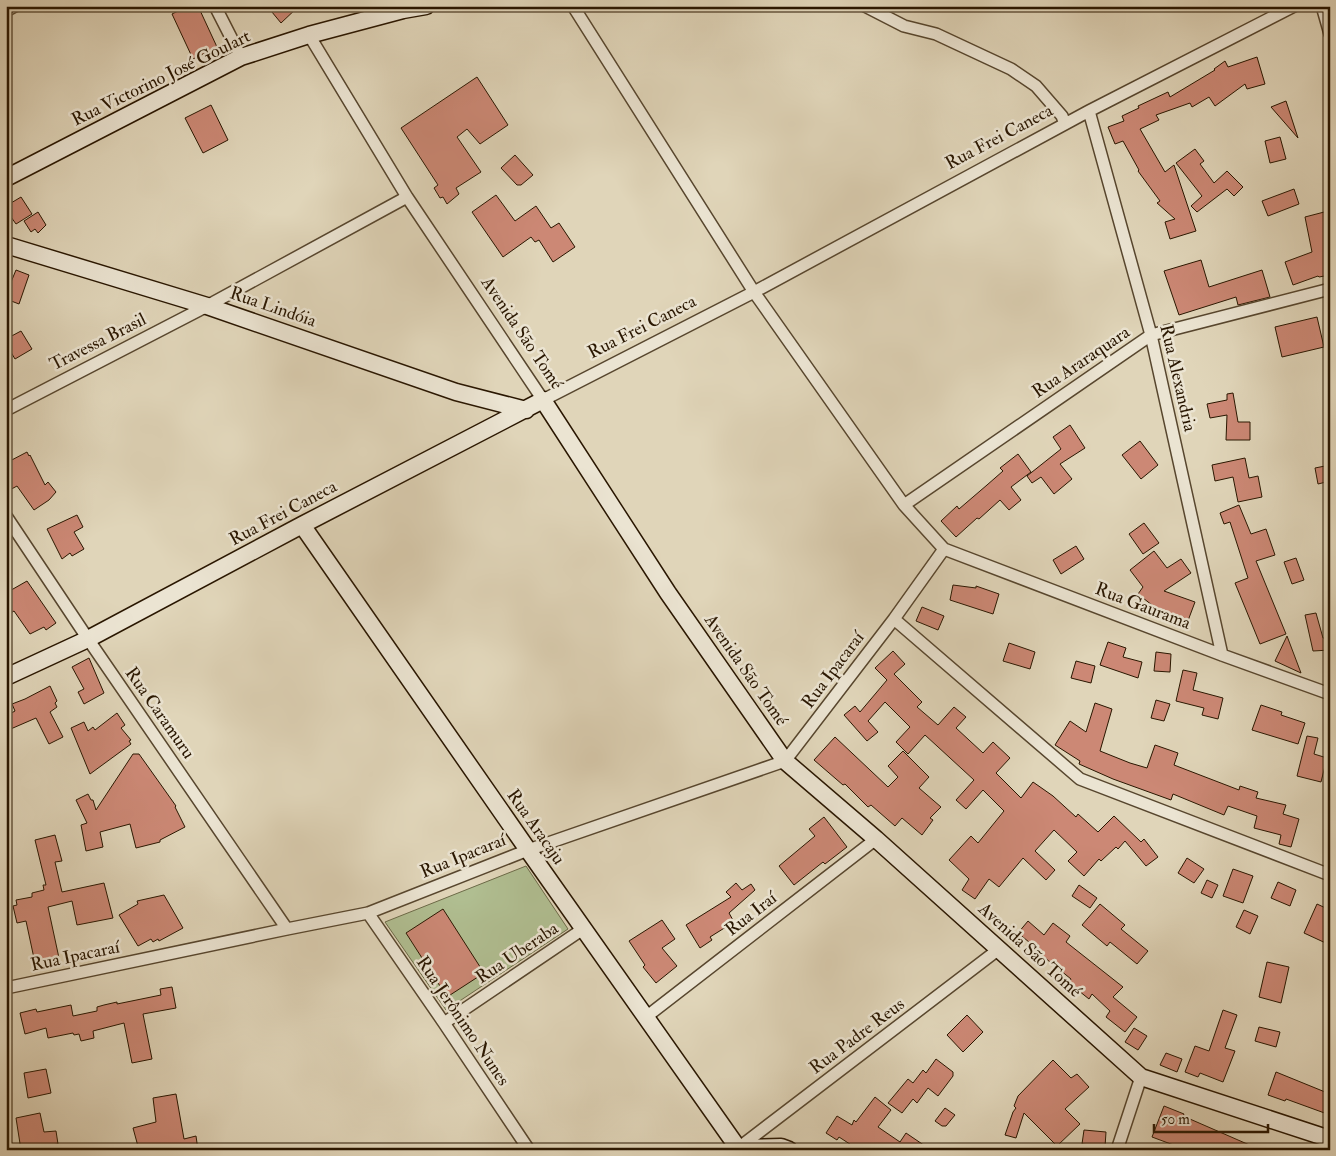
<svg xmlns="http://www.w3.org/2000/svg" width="1336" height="1156" viewBox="0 0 1336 1156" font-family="'IM FELL Double Pica',serif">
<rect width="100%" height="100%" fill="#e0d5b9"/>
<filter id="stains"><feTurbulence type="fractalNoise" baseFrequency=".004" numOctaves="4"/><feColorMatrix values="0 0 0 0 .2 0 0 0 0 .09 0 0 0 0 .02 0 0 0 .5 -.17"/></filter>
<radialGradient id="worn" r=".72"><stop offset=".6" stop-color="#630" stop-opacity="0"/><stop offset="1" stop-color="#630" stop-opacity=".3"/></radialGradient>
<!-- green -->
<path fill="#b0be91" stroke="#6c6a48" d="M 526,866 L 568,929 L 446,1010 L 385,922 Z"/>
<!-- building -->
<path fill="#cc8875" stroke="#291600" d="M 188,6 L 198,6 L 217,47 L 193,59 L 172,14 Z
M 267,6 L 299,6 L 281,23 Z
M 1257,57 L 1265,84 L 1247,89 L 1245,84 L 1215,106 L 1209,97 L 1192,107 L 1190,103 L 1156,115 L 1159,120 L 1140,129 L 1165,172 L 1174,165 L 1196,231 L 1170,239 L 1165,222 L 1175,219 L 1157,203 L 1160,201 L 1138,171 L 1139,170 L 1123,141 L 1115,144 L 1108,127 L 1124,121 L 1122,116 L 1139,108 L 1138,106 L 1168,92 L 1170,97 L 1215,70 L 1214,69 L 1225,61 L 1228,67 Z
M 477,77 L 508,125 L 480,144 L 467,129 L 457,137 L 481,172 L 456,188 L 459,194 L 447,204 L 443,197 L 440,198 L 434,188 L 438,185 L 401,128 Z
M 1286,101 L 1298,138 L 1271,107 Z
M 211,105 L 228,140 L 203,153 L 185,118 Z
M 1280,137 L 1286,159 L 1270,163 L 1265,141 Z
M 1195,149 L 1204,161 L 1200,164 L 1214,183 L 1227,171 L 1243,187 L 1234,196 L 1227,189 L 1197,212 L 1191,206 L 1202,196 L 1176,163 Z
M 515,155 L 533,175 L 521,185 L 517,185 L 501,168 Z
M 1294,189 L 1299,204 L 1268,216 L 1262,201 Z
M 496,195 L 515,221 L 536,206 L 551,228 L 559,223 L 575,247 L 553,262 L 539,240 L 535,242 L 531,237 L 503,257 L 472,212 Z
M 21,197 L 32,214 L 16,224 L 6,210 L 6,206 Z
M 1328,211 L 1330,219 L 1330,275 L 1319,277 L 1318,276 L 1293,285 L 1285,262 L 1312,252 L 1305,217 Z
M 38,212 L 46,225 L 38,233 L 35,229 L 31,232 L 24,221 Z
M 1201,260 L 1209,287 L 1262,270 L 1270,297 L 1238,305 L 1236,297 L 1179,315 L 1164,271 Z
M 16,270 L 29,275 L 19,304 L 6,299 L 6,294 Z
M 1317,317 L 1324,347 L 1282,357 L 1275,327 Z
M 21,331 L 32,349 L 15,359 L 6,344 L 6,339 Z
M 1233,393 L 1238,422 L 1250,422 L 1250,440 L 1226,440 L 1227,415 L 1210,418 L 1207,404 L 1227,400 L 1227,394 Z
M 1070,425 L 1085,448 L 1060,464 L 1072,479 L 1054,494 L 1041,477 L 1032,483 L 1027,476 L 1061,449 L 1053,437 Z
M 1140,441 L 1158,465 L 1141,479 L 1122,455 Z
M 27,452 L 29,456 L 30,455 L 45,485 L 48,482 L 56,492 L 49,500 L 34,510 L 17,486 L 6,492 L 6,463 Z
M 1018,454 L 1031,472 L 1011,487 L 1021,500 L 1009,510 L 1000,500 L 979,519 L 977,518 L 956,537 L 941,521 L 957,506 L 959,509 L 987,485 L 1003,471 L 1000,468 Z
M 1245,458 L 1249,478 L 1258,476 L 1262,497 L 1238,502 L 1233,477 L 1215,481 L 1212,465 Z
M 1330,465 L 1330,481 L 1318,484 L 1315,468 Z
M 1239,505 L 1251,534 L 1266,529 L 1275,555 L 1256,561 L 1286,634 L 1260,644 L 1235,583 L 1248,578 L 1230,522 L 1224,524 L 1220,513 Z
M 77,515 L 83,527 L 74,532 L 84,549 L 72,556 L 70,553 L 62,559 L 47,529 Z
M 1144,523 L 1159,543 L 1143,554 L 1129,534 Z
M 1076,546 L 1084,559 L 1061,574 L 1053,560 Z
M 1154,551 L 1167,568 L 1181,559 L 1191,573 L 1164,591 L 1195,602 L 1186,626 L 1160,617 L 1162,613 L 1138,594 L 1143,587 L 1130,570 Z
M 1296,558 L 1304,580 L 1292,584 L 1284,562 Z
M 27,581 L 56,623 L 46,630 L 44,627 L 30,634 L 14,611 L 6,616 L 6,593 Z
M 953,585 L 976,588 L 976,586 L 999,594 L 993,614 L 950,600 Z
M 922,607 L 944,616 L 938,630 L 916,621 Z
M 1316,613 L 1323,638 L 1330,638 L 1330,650 L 1313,651 L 1305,615 Z
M 1287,636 L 1301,673 L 1275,661 Z
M 1108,642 L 1126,648 L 1123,657 L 1142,662 L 1138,678 L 1100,665 Z
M 1009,643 L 1035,652 L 1030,669 L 1003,661 Z
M 893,651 L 905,664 L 894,674 L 922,702 L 917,707 L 938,725 L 954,707 L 966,717 L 956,728 L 983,753 L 993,742 L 1010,758 L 996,773 L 1021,798 L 1033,782 L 1053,796 L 1076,817 L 1078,814 L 1098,832 L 1114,816 L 1141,842 L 1144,839 L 1158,857 L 1146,866 L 1125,841 L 1118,849 L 1116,847 L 1101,861 L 1099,859 L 1084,876 L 1068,861 L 1077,852 L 1054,830 L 1035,851 L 1055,870 L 1046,880 L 1023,858 L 999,887 L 989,879 L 975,899 L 962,890 L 969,879 L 949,860 L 971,836 L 978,843 L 1004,811 L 983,790 L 966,809 L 956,800 L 974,780 L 925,735 L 908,754 L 896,742 L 910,727 L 885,702 L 868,721 L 878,732 L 867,741 L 844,715 L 855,706 L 860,712 L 887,680 L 875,668 Z
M 1156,652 L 1171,654 L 1170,672 L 1154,671 Z
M 89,658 L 104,693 L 84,704 L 78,692 L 84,689 L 72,667 Z
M 1076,661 L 1095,666 L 1091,683 L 1071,678 Z
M 1183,670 L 1197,673 L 1193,690 L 1223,698 L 1218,719 L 1202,715 L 1204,708 L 1176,701 Z
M 50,686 L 57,701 L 55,703 L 57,707 L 50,712 L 63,737 L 49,744 L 36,718 L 6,731 L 6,716 L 15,711 L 12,704 L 25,699 Z
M 1156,700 L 1170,704 L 1164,721 L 1151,718 Z
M 1095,703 L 1112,709 L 1100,751 L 1130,763 L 1147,768 L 1155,745 L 1178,753 L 1174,765 L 1239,790 L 1240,786 L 1258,792 L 1256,798 L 1286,805 L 1283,814 L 1299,819 L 1291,847 L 1279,844 L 1281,835 L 1254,828 L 1257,816 L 1228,806 L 1224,815 L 1173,794 L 1171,800 L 1113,779 L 1079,764 L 1080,761 L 1055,745 L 1070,721 L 1086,732 Z
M 1261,705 L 1282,712 L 1281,715 L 1305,723 L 1298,744 L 1252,730 Z
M 117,713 L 125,725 L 121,728 L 131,740 L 129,741 L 131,744 L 90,774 L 71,728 L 84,722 L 88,731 L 93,727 L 95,730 Z
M 1307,736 L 1318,738 L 1314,754 L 1327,758 L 1321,782 L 1297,776 Z
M 835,737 L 888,787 L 898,777 L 888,766 L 903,751 L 929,777 L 919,788 L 941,807 L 930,818 L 933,820 L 922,835 L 902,818 L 895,826 L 871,805 L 868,807 L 845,784 L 843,785 L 814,760 Z
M 133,754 L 139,754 L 144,761 L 176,806 L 175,807 L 185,827 L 160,840 L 160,842 L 136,848 L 130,824 L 100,832 L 103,847 L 86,851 L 81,825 L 87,823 L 76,800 L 88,794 L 91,800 L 93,800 L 96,810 Z
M 824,817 L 847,847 L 825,864 L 823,862 L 794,885 L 779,866 L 815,836 L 809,829 Z
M 55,835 L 62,861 L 55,862 L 62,892 L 104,883 L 113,918 L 77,925 L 72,901 L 48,907 L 59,958 L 35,963 L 26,921 L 17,923 L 13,906 L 17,905 L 16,900 L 32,897 L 32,893 L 44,890 L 43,885 L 46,885 L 35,840 Z
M 1187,858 L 1204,869 L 1194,883 L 1178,873 Z
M 1233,869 L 1253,876 L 1243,903 L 1223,896 Z
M 1207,880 L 1218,885 L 1212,898 L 1201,893 Z
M 1278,882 L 1296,890 L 1290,906 L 1271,898 Z
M 736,883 L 742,890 L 751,884 L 755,890 L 729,913 L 734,922 L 710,937 L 712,940 L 700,948 L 686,925 L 731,897 L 726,892 Z
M 1079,885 L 1097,898 L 1090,908 L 1072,896 Z
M 164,895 L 183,928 L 159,941 L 158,939 L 153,942 L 151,939 L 138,946 L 119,915 L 138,904 L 137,901 Z
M 1100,904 L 1125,925 L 1121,929 L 1148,951 L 1137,964 L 1110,942 L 1107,946 L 1082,925 Z
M 1317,904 L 1330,910 L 1330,945 L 1304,933 Z
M 443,909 L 484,973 L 447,997 L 406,933 Z
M 1244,910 L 1258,916 L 1250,934 L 1236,927 Z
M 662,920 L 675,939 L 662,948 L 677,966 L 656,983 L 643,967 L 645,965 L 629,941 Z
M 1028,921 L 1044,935 L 1053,923 L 1070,936 L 1066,942 L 1123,987 L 1113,997 L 1137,1017 L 1125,1032 L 1106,1017 L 1110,1011 L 1092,994 L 1089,999 L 1069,983 L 1071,979 L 1034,949 L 1035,947 L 1018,933 Z
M 1267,962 L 1289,967 L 1281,1003 L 1259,997 Z
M 172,987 L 176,1008 L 143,1014 L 152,1059 L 132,1063 L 124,1023 L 93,1031 L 94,1038 L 81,1041 L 79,1034 L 74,1035 L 73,1033 L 48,1038 L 46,1028 L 25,1034 L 20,1013 L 36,1009 L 37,1012 L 71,1005 L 73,1016 L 97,1011 L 97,1007 L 104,1005 L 117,1002 L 117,1004 L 161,995 L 160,989 Z
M 1223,1010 L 1237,1015 L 1225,1048 L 1235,1051 L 1223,1082 L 1200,1073 L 1198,1077 L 1185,1072 L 1195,1046 L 1209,1051 Z
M 967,1015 L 983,1032 L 963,1052 L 947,1035 Z
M 1259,1027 L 1280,1032 L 1276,1047 L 1255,1041 Z
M 1134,1028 L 1147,1036 L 1138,1050 L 1125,1042 Z
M 1166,1053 L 1182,1059 L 1177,1072 L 1160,1065 Z
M 936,1059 L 953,1072 L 953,1076 L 938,1096 L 928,1088 L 917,1103 L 913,1099 L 902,1113 L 888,1103 L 908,1079 L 913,1083 L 923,1070 L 926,1073 Z
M 1053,1060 L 1071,1078 L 1077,1074 L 1089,1087 L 1065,1109 L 1080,1124 L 1057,1146 L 1024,1113 L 1016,1138 L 1005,1135 L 1013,1112 L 1016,1108 L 1014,1106 L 1018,1096 Z
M 46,1069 L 51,1093 L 28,1098 L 24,1073 Z
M 1276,1072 L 1330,1094 L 1330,1115 L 1286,1099 L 1285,1101 L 1268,1095 Z
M 176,1094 L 184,1139 L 196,1136 L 198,1150 L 139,1150 L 133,1128 L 156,1122 L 153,1098 Z
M 875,1097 L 891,1110 L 878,1127 L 900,1142 L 906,1133 L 931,1150 L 859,1150 L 839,1137 L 837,1140 L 826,1133 L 837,1116 L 852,1125 L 854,1120 L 856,1122 Z
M 1164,1106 L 1184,1114 L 1183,1116 L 1261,1150 L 1187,1150 L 1152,1137 Z
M 945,1108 L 955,1115 L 946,1126 L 942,1126 L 935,1121 Z
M 40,1113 L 44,1132 L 56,1131 L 58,1144 L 21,1150 L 16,1118 Z
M 1084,1130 L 1106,1132 L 1105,1147 L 1082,1144 Z"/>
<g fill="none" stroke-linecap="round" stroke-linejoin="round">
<defs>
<path id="street" d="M 215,6 L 241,57
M 573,6 L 754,292 L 904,505 L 944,549 L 1222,655 L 1330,694
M 865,6 L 904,26 L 936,34 L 1011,69 L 1036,86 L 1062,116 L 1065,124
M 1322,6 L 1330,34
M 6,11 L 15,6
M 309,35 L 407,197 L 543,400 L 754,292 L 1089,111 L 1294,6
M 1089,111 L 1151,335 L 1222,655
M 6,410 L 207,306 L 407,197
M 904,505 L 1151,335 L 1330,289
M 6,516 L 88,639 L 287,929
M 894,619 L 1080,779 L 1330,875
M 368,913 L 444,1023 L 529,1150
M 6,988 L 287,929 L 368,913 L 528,850 L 785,761 L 894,619 L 944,549
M 646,1017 L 876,839
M 444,1023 L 583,929
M 737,1149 L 999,949
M 1117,1150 L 1141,1077"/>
<path id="secondary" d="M 6,178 L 241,57 L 309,35 L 403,10 L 426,6
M 6,245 L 207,306 L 456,392 L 526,410
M 302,525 L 528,850 L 738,1148 L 781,1147 L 789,1150
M 6,677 L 88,639 L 302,525 L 543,400 L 668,593 L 785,761 L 876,839 L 1141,1077 L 1330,1139"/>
</defs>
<!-- street casing -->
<use href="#street" stroke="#57462e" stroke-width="14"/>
<!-- secondary casing -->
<use href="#secondary" stroke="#291600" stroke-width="19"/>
<!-- street -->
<use href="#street" stroke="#ebe4d2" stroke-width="11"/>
<!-- secondary -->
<use href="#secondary" stroke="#ebe4d2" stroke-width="16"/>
</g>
<g text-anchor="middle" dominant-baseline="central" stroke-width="5" stroke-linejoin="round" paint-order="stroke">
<!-- street labels -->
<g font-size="18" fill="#291600" stroke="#ebe4d2">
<text transform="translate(161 78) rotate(-26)">Rua Victorino José Goulart</text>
<text transform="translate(999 137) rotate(-28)">Rua Frei Caneca</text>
<text transform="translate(273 307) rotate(19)">Rua Lindóia</text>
<text transform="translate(642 327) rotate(-27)">Rua Frei Caneca</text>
<text transform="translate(522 333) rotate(56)">Avenida São Tomé</text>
<text transform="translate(98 342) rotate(-27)">Travessa Brasil</text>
<text transform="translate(1081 362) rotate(-34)">Rua Araraquara</text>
<text transform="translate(1178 378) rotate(77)">Rua Alexandria</text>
<text transform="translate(283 513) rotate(-28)">Rua Frei Caneca</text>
<text transform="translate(1143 606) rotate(21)">Rua Gaurama</text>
<text transform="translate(746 670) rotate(55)">Avenida São Tomé</text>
<text transform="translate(833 670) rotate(-53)">Rua Ipacaraí</text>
<text transform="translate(160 713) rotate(55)">Rua Caramuru</text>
<text transform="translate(536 827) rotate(55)">Rua Aracaju</text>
<text transform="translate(463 856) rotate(-22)">Rua Ipacaraí</text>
<text transform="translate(751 914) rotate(-38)">Rua Iraí</text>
<text transform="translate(1030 950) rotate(42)">Avenida São Tomé</text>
<text transform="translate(517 953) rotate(-34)">Rua Uberaba</text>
<text transform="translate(75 956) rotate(-12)">Rua Ipacaraí</text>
<text transform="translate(463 1021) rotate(56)">Rua Jerônimo Nunes</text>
<text transform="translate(857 1036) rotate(-37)">Rua Padre Reus</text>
</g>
</g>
<!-- margin -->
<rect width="1336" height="1156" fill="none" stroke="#e0d5b9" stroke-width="25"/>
<rect x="8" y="8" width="1321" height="1141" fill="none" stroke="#291600" stroke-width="2.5"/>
<rect x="12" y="12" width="1311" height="1131" fill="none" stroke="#291600"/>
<!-- scale -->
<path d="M1154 1124v8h114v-8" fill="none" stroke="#291600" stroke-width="2.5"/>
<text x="1161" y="1124" font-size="15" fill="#291600" stroke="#ebe4d2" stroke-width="4" paint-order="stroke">50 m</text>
<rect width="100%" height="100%" filter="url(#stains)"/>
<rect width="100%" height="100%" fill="url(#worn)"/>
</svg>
